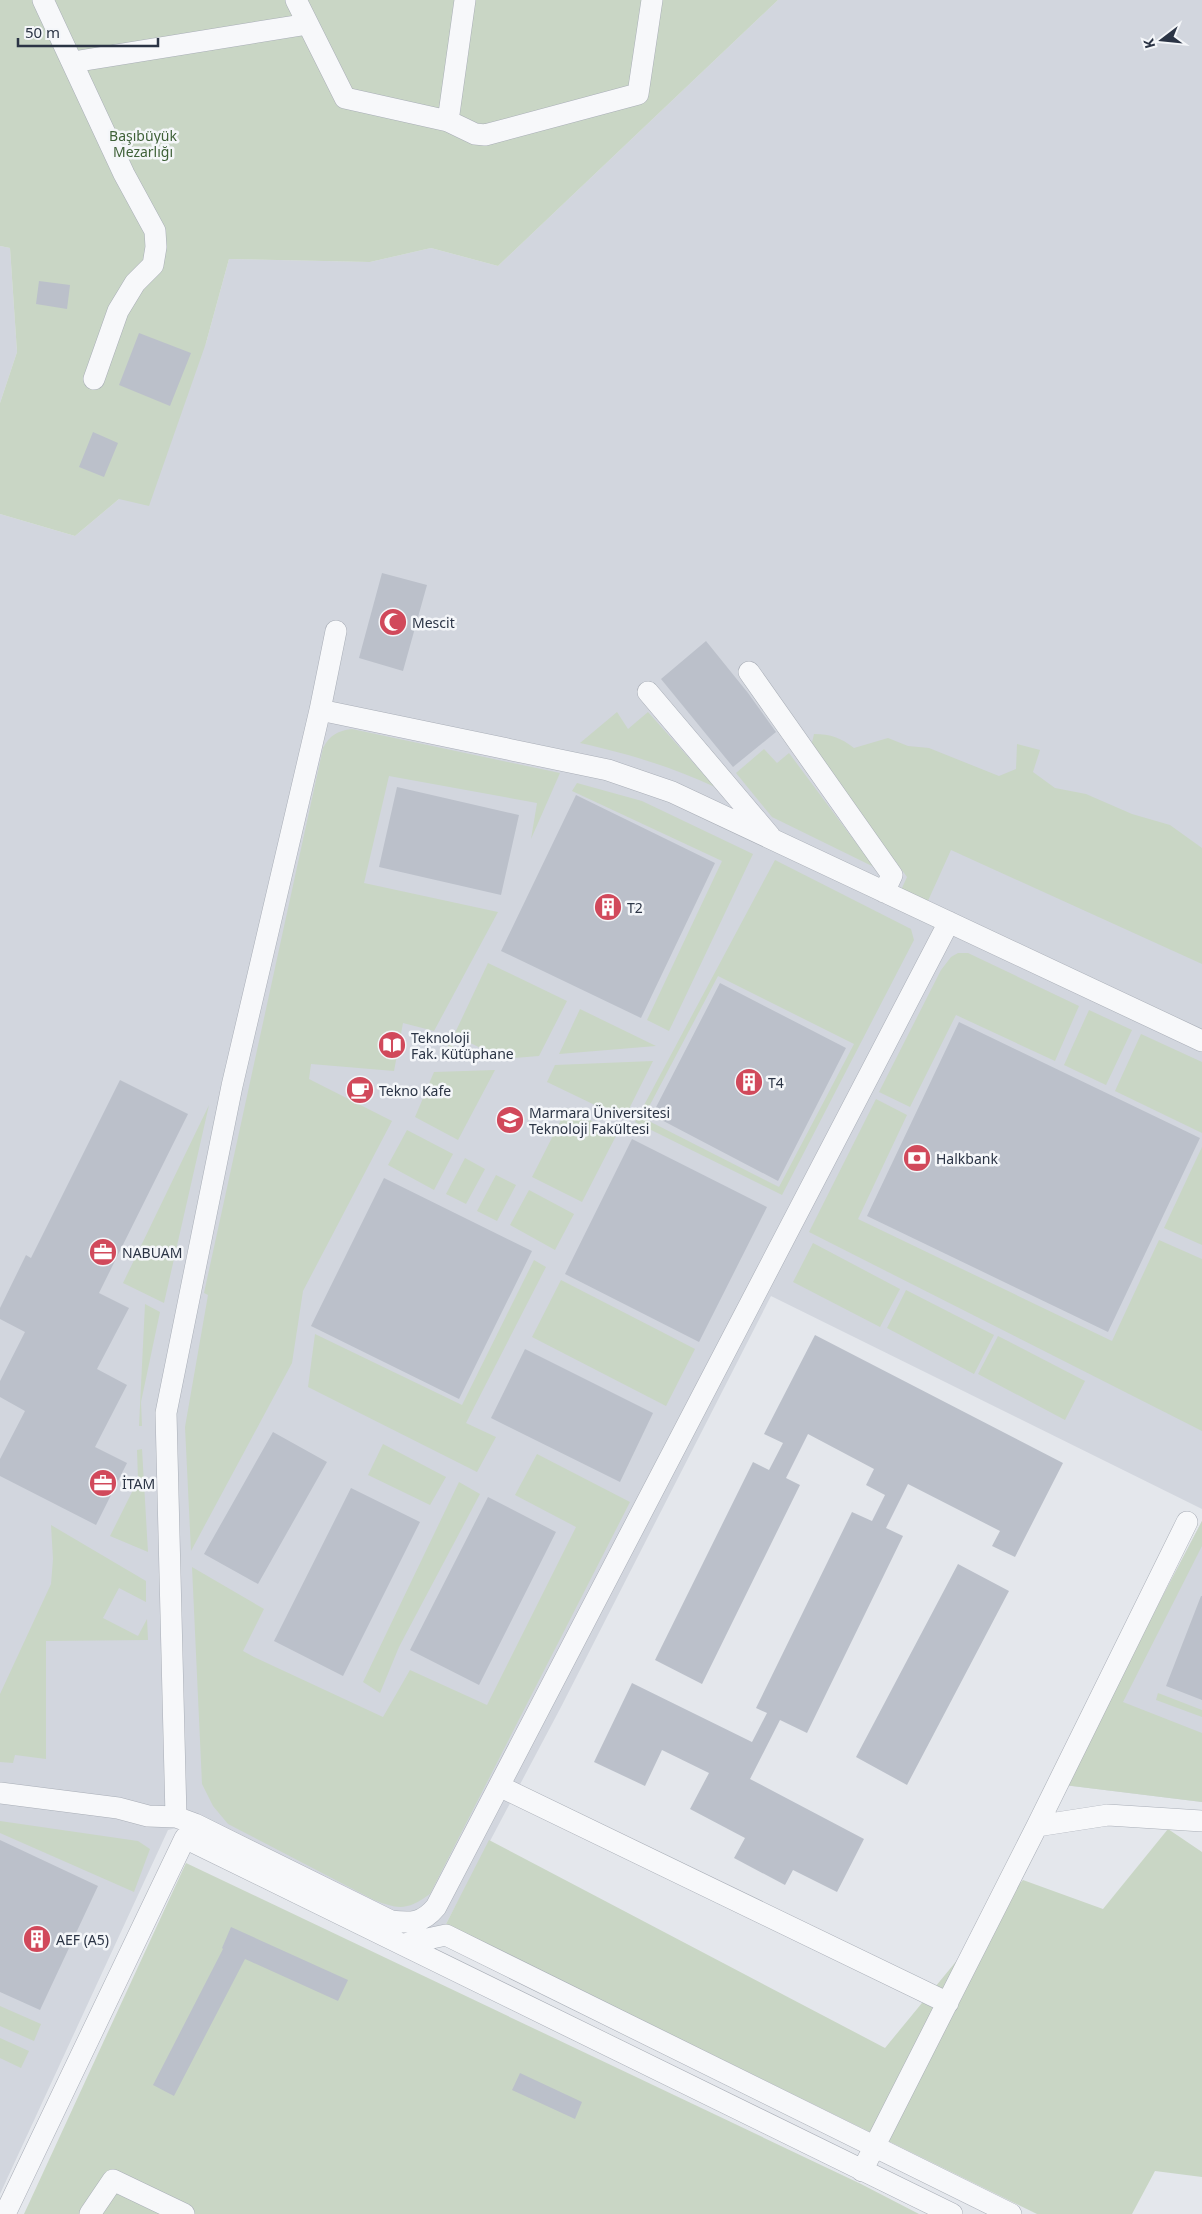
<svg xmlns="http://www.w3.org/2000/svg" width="1202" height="2214" viewBox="0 0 1202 2214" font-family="'Noto Sans',sans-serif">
<rect width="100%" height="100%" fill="#e4e7ec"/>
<!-- built -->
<path fill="#d2d6de" d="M 778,0 L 1202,0 L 1202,1509 L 771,1296 L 561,1707 L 446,1924 L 401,1935 L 181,1827 L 168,1830 L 0,2194 L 0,514 L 75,536 L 119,499 L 206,343 L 229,259 L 370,262 L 431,248 L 498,266 Z
M 0,246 L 10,248 L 17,352 L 0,403 Z
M 1202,1521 L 1202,1802 L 1064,1785 Z"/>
<!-- green -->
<path fill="#c9d6c5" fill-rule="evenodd" d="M 0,0 L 778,0 L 498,266 L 431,248 L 370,262 L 229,259 L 206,343 L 149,506 L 119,499 L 75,536 L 0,514 L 0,403 L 17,352 L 10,248 L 0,246 Z
M 617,712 L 628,729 L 648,712 L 715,787 C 669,766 629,754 580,743 Z
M 352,729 L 560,773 L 531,839 L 537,803 L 389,776 L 364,883 L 498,912 L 434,1031 L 403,1023 L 394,1071 L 311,1064 L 309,1079 L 392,1121 L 303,1291 L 292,1363 L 191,1551 L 185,1427 L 208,1295 L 204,1293 L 323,748 C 330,735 337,731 352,729 Z
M 814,734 C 831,734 841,738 854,748 L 888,738 L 908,746 L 929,748 L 999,776 L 1016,769 L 1017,744 L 1040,750 L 1033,772 L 1055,788 L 1086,794 L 1132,814 L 1170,825 L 1202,848 L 1202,964 L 951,850 L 927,903 L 901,890 L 907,877 L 811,747 Z
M 764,749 L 777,763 L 789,753 L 874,867 L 772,817 L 736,773 Z
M 577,783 L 642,801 L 753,854 L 669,1031 L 647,1020 L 722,861 L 572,791 Z
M 775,860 L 911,929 L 914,940 L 782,1195 L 635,1122 ZM 718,976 L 854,1044 L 779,1187 L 643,1118 Z
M 958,953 L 968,953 L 1079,1006 L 1055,1061 L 956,1015 L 910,1107 L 879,1092 L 941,970 L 951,957 Z
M 488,963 L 567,1001 L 539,1056 L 503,1059 L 454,1035 Z
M 580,1009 L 656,1046 L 559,1054 Z
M 1089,1010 L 1132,1030 L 1106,1085 L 1064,1065 Z
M 1141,1034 L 1202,1062 L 1202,1133 L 1115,1091 Z
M 449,1044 L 479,1059 L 442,1058 Z
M 653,1061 L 624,1119 L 547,1082 L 555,1065 Z
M 495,1070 L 458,1140 L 415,1117 L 434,1072 Z
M 876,1099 L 907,1115 L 858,1219 L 1112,1341 L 1159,1240 L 1202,1259 L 1202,1431 L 809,1232 Z
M 209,1105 L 164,1303 L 123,1283 Z
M 567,1108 L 617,1134 L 582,1202 L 532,1177 Z
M 407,1130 L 453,1154 L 434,1190 L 388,1165 Z
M 1202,1147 L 1202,1245 L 1164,1228 Z
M 465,1158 L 485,1169 L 466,1204 L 446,1194 Z
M 496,1175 L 516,1185 L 497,1221 L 477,1211 Z
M 529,1190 L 574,1214 L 555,1250 L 510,1225 Z
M 813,1243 L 900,1289 L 880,1327 L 793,1282 Z
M 534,1260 L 546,1267 L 466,1423 L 496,1437 L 477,1472 L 308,1387 L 315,1334 L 462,1405 Z
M 561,1280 L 695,1349 L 666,1406 L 532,1337 Z
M 906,1290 L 994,1335 L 974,1374 L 887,1328 Z
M 145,1304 L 160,1312 L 141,1402 L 142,1426 L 139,1426 Z
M 998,1336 L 1085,1381 L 1065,1420 L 978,1374 Z
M 383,1444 L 446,1477 L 430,1505 L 368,1475 Z
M 142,1449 L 148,1552 L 110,1536 L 138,1480 L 137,1450 Z
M 537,1454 L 630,1502 L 430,1894 C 408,1910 399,1910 374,1900 L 228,1824 L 213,1806 L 202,1784 L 192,1567 L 264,1609 L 243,1651 L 254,1657 L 383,1717 L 410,1670 L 487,1705 L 576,1527 L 515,1495 Z
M 459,1482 L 480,1494 L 399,1647 L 380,1693 L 363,1682 Z
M 1202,1521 L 1202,1546 L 1123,1702 L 1202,1733 L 1202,1802 L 1064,1785 Z
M 51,1525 L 146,1581 L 146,1602 L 119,1588 L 103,1618 L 138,1636 L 147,1619 L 148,1640 L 46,1641 L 46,1759 L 15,1755 L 13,1763 L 0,1762 L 0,1694 L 51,1584 L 53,1559 Z
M 1158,1693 L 1202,1710 L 1202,1717 L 1156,1700 Z
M 0,1821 L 138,1841 L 150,1849 L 134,1892 L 0,1833 Z
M 1168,1829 L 1202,1852 L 1202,2177 L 1155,2171 L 1132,2214 L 1037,2214 L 446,1924 L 489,1840 L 885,2048 L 1023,1880 L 1103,1909 Z
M 186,1863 L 861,2184 L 919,2214 L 24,2214 Z
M 0,2006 L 41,2024 L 34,2041 L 0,2026 Z
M 0,2038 L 29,2051 L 21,2068 L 0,2058 Z"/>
<!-- building -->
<path fill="#bbc0ca" d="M 39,281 L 70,285 L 67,309 L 36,304 Z
M 139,333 L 191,353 L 170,406 L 119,385 Z
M 93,432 L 118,443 L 104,477 L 79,467 Z
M 382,573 L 427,585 L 403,671 L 359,658 Z
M 706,641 L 748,693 L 776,732 L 733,767 L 661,679 Z
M 397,787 L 519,815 L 501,895 L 379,867 Z
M 576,795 L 715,863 L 641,1018 L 501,951 Z
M 720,983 L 846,1048 L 778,1181 L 652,1115 Z
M 959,1022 L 1200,1138 L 1108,1332 L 867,1216 Z
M 120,1080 L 188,1114 L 99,1293 L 129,1308 L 97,1369 L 127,1385 L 95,1447 L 127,1463 L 96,1525 L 0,1476 L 0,1459 L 25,1411 L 0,1397 L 0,1381 L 25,1332 L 0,1319 L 0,1308 L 26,1255 L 31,1258 Z
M 632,1139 L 767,1207 L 699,1342 L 565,1274 Z
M 384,1178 L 532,1251 L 459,1399 L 311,1326 Z
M 815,1335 L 1063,1463 L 1015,1557 L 992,1546 L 1000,1531 L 908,1484 L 886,1528 L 903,1536 L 807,1733 L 780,1720 L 750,1779 L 864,1839 L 837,1892 L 793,1870 L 785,1885 L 734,1858 L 745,1838 L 690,1809 L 709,1773 L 662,1750 L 645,1786 L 594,1762 L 632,1683 L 752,1742 L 767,1713 L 756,1708 L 852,1512 L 872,1521 L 885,1495 L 866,1485 L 874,1469 L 808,1434 L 786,1478 L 800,1485 L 702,1684 L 655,1660 L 753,1462 L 769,1470 L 783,1443 L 764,1434 Z
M 525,1349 L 653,1413 L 620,1482 L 491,1418 Z
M 273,1432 L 327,1462 L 258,1584 L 204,1554 Z
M 351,1488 L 420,1522 L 343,1676 L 274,1641 Z
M 488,1497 L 556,1532 L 479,1685 L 410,1650 Z
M 958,1564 L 1009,1591 L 907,1785 L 856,1757 Z
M 1201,1596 L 1202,1596 L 1202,1700 L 1166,1686 Z
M 0,1840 L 98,1886 L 40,2010 L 0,1992 Z
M 231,1927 L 348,1980 L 338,2001 L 245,1959 L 174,2096 L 153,2085 L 223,1949 L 222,1948 Z
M 520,2073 L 582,2102 L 575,2119 L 512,2090 Z"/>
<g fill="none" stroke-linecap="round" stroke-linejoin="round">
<defs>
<path id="minor" d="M 43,0 L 124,174 L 155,231 L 156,247 L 153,265 L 135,283 L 118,311 L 94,379
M 296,0 L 345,98 L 448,121 L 465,0
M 73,62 L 308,24
M 448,121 L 475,134 L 485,135 L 638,94 L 652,0
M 749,672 L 892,875 L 884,892
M 648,692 L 770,836
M 320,710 L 336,631
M 499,1786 L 948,2003
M 0,1793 L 118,1808 L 148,1816 L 176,1817 L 166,1413 L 232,1086 L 320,710 L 608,770 L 672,792 L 1202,1041
M 176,1817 L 195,1824 L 391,1921 C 411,1923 422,1924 436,1907 L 949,922
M 1037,1826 L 1108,1815 L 1202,1821
M 404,1944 L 446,1935 L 1011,2214
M 862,2171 L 1037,1826 L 1187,1522
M 5,2214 L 185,1838 L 952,2214
M 90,2214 L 113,2180 L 184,2214"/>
</defs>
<!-- minor casing -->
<use href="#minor" stroke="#a9aeb7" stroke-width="22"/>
<!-- minor -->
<use href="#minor" stroke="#f7f8fa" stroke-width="21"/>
</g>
<!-- icons -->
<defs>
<symbol id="mosque-disc" viewBox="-11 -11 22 22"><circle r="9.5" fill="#d1495b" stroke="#f4f6f9"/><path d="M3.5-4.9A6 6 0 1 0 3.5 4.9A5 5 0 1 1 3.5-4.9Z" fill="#fff"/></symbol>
<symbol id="building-disc" viewBox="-11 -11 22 22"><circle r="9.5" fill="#d1495b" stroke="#f4f6f9"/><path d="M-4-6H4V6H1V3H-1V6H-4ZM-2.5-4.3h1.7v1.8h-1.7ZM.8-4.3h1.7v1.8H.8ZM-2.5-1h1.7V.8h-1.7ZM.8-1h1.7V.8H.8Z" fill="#fff"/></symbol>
<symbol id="library-disc" viewBox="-11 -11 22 22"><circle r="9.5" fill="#d1495b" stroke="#f4f6f9"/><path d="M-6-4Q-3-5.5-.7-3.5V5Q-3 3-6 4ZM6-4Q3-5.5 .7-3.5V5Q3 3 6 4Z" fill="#fff"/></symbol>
<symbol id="cafe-disc" viewBox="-11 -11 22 22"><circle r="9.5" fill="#d1495b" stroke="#f4f6f9"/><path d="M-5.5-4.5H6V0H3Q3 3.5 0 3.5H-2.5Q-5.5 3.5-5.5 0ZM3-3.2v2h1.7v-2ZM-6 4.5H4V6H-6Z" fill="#fff"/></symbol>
<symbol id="university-disc" viewBox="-11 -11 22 22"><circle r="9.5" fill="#d1495b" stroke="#f4f6f9"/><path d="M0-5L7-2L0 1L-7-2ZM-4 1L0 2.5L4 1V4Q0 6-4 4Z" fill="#fff"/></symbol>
<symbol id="bank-disc" viewBox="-11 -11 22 22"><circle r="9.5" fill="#d1495b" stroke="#f4f6f9"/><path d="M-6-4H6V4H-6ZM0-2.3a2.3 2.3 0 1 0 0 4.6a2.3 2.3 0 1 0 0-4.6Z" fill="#fff"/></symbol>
<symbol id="office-disc" viewBox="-11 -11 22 22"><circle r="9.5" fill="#d1495b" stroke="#f4f6f9"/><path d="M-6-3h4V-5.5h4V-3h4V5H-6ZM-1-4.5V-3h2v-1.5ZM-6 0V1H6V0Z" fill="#fff"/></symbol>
</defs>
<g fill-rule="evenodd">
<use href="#mosque-disc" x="377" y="606" width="32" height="32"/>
<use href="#building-disc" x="592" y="891" width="32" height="32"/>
<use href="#library-disc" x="376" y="1029" width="32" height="32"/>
<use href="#building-disc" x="733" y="1066" width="32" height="32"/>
<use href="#cafe-disc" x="344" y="1074" width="32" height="32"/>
<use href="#university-disc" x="494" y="1104" width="32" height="32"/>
<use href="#bank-disc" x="901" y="1142" width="32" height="32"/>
<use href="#office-disc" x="87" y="1236" width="32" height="32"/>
<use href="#office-disc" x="87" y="1467" width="32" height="32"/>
<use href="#building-disc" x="21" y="1923" width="32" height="32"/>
</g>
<g text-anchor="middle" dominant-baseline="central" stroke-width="5" stroke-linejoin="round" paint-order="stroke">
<!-- park labels -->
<g font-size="14" fill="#3f6138" stroke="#f4f6f9">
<text x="143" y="135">Başıbüyük<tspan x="143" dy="16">Mezarlığı</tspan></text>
</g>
<!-- poi labels -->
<g font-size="14" fill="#2b3445" stroke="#f4f6f9" text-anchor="start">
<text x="412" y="622">Mescit</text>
<text x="627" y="907">T2</text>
<text x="411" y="1037">Teknoloji<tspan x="411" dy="16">Fak. Kütüphane</tspan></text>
<text x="768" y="1082">T4</text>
<text x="379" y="1090">Tekno Kafe</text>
<text x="529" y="1112">Marmara Üniversitesi<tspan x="529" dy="16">Teknoloji Fakültesi</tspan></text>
<text x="936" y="1158">Halkbank</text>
<text x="122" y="1252">NABUAM</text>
<text x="122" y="1483">İTAM</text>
<text x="56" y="1939">AEF (A5)</text>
</g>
</g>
<!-- north arrow -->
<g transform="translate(1162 40) rotate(254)" stroke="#f4f6f9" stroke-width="4" paint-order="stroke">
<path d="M0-4L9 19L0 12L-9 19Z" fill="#2b3445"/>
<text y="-8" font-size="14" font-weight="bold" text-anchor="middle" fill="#2b3445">K</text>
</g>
<!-- scale -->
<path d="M18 38v8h140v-8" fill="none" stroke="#2b3445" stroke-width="2.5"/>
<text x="25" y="38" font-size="15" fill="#2b3445" stroke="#f4f6f9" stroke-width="4" paint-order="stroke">50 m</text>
</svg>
